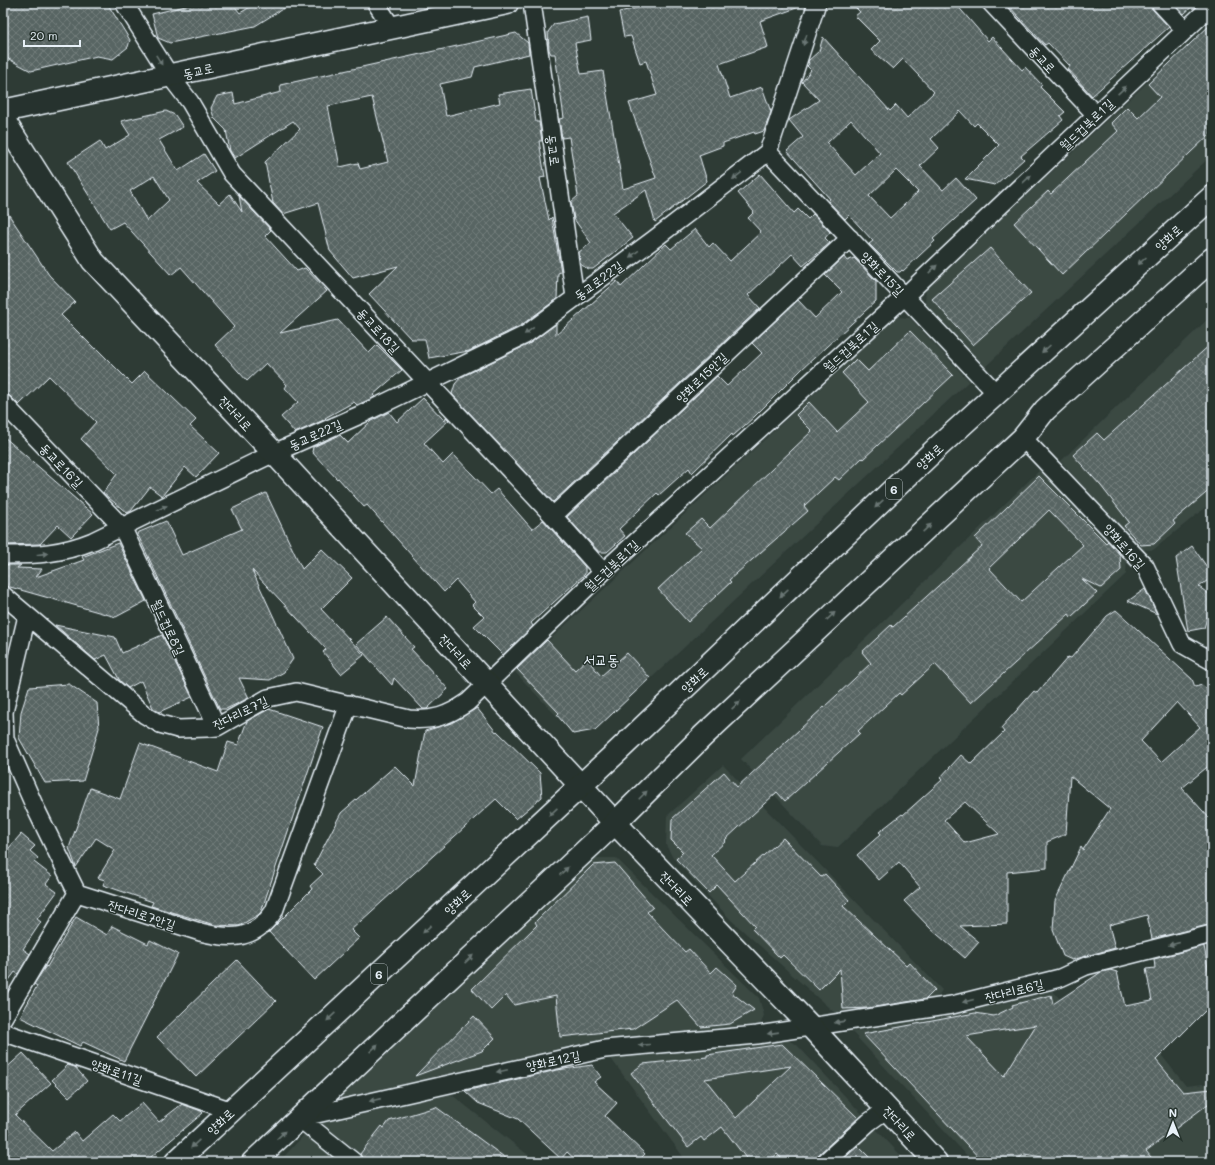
<svg xmlns="http://www.w3.org/2000/svg" width="1215" height="1165" viewBox="0 0 1215 1165" font-family="Mali,'Poor Story',sans-serif">
<defs>
<pattern id="building-cross-hatch" width="8" height="8" patternUnits="userSpaceOnUse"><rect width="8" height="8" fill="#596563"/><path d="M0 0l8 8M0 8l8-8" fill="none" stroke="#717c7a"/></pattern>
</defs>
<rect width="100%" height="100%" fill="#2e3b35"/>
<filter id="ink" filterUnits="userSpaceOnUse"><feTurbulence type="fractalNoise" baseFrequency=".025" numOctaves="2"/><feDisplacementMap in="SourceGraphic" scale="8" xChannelSelector="R" yChannelSelector="G"/><feConvolveMatrix kernelMatrix="1 2 1 2 8 2 1 2 1" color-interpolation-filters="sRGB"/></filter>
<g filter="url(#ink)">
<!-- built -->
<path fill="#3b4843" d="M 1212,22 L 1212,155 L 985,367 L 925,304 L 926,289 Z
M 1212,315 L 1212,502 L 1153,550 L 1136,549 L 1061,461 Z
M 896,317 L 910,318 L 969,381 L 598,728 L 569,729 L 515,672 Z
M 1040,470 L 1127,559 L 1126,574 L 837,848 L 822,846 L 741,759 Z
M 723,765 L 942,990 L 934,1002 L 838,1016 L 731,920 L 673,858 L 666,845 L 667,816 Z
M 592,858 L 616,858 L 759,998 L 764,1015 L 757,1035 L 782,1038 L 796,1044 L 907,1162 L 687,1162 L 604,1049 L 442,1087 L 537,1162 L 279,1162 L 325,1112 Z
M 1053,991 L 1060,999 L 1054,1066 L 1029,1162 L 973,1162 L 852,1032 L 1003,1003 Z
M 1158,1051 L 1186,1086 L 1212,1083 L 1212,1162 L 1065,1162 L 1105,1095 Z"/>
<!-- building -->
<path fill="url(#building-cross-hatch)" stroke="#e8f1f8" fill-rule="evenodd" d="M 3,3 L 107,3 L 130,40 L 128,47 L 113,59 L 97,56 L 31,71 L 3,56 Z
M 198,3 L 232,3 L 240,13 L 257,3 L 292,3 L 255,26 L 170,43 L 158,38 L 152,14 Z
M 658,3 L 804,3 L 805,5 L 760,21 L 768,47 L 719,64 L 730,98 L 762,87 L 771,112 L 764,131 L 755,134 L 754,132 L 723,143 L 723,146 L 699,155 L 707,181 L 655,222 L 646,190 L 613,213 L 633,238 L 593,269 L 588,269 L 580,264 L 579,252 L 591,243 L 574,219 L 571,202 L 578,196 L 569,137 L 562,138 L 559,119 L 564,118 L 555,54 L 551,54 L 549,50 L 548,32 L 554,24 L 588,17 L 591,40 L 575,43 L 581,74 L 603,71 L 623,189 L 656,178 L 629,103 L 657,95 L 646,61 L 640,63 L 631,36 L 624,37 L 619,12 Z
M 851,3 L 955,3 L 988,41 L 992,37 L 1022,70 L 1025,67 L 1042,85 L 1040,87 L 1065,112 L 1060,116 L 1063,120 L 1021,156 L 1024,159 L 995,185 L 965,179 L 999,145 L 977,123 L 974,126 L 960,111 L 931,139 L 939,148 L 920,166 L 943,190 L 956,178 L 976,200 L 933,239 L 935,241 L 903,271 L 902,270 L 900,272 L 897,272 L 869,244 L 873,241 L 849,215 L 845,219 L 828,201 L 830,199 L 787,151 L 803,137 L 789,120 L 819,100 L 802,82 L 811,70 L 807,66 L 809,64 L 808,61 L 819,51 L 823,37 L 890,111 L 896,105 L 907,118 L 934,92 L 903,59 L 893,69 L 871,50 L 880,41 L 855,16 L 860,12 ZM 851,120 L 880,153 L 856,175 L 827,143 ZM 896,170 L 918,192 L 890,218 L 869,196 Z
M 1006,3 L 1150,3 L 1153,10 L 1169,27 L 1092,96 L 1068,69 L 1070,66 L 1048,43 L 1045,45 Z
M 1174,3 L 1196,3 L 1184,14 Z
M 1212,23 L 1212,132 L 1062,275 L 1014,223 L 1048,191 L 1051,194 L 1118,131 L 1111,123 L 1127,107 L 1138,118 L 1160,97 L 1148,84 Z
M 516,33 L 528,43 L 529,54 L 475,67 L 472,77 L 440,84 L 446,116 L 500,103 L 498,94 L 531,89 L 536,122 L 539,122 L 542,141 L 539,141 L 545,177 L 540,178 L 549,220 L 552,217 L 561,272 L 558,273 L 557,299 L 520,326 L 469,351 L 429,358 L 425,339 L 411,339 L 369,294 L 398,266 L 353,278 L 330,251 L 318,203 L 283,214 L 273,203 L 265,162 L 300,129 L 293,121 L 235,158 L 230,151 L 226,130 L 214,118 L 211,108 L 217,96 L 233,93 L 235,104 L 281,92 L 280,85 ZM 372,97 L 388,162 L 360,169 L 358,163 L 340,167 L 328,106 Z
M 166,111 L 175,115 L 183,127 L 159,140 L 178,171 L 204,154 L 215,171 L 197,183 L 219,204 L 230,194 L 242,212 L 239,196 L 271,230 L 265,236 L 297,271 L 305,268 L 327,291 L 280,333 L 338,320 L 369,353 L 377,345 L 402,370 L 373,395 L 375,397 L 357,405 L 354,402 L 325,418 L 326,419 L 295,433 L 281,417 L 298,402 L 285,388 L 287,385 L 266,363 L 247,381 L 215,345 L 234,327 L 181,267 L 171,275 L 123,222 L 110,229 L 68,162 L 100,141 L 105,150 L 130,135 L 121,121 ZM 154,176 L 169,200 L 147,221 L 130,191 Z
M 760,174 L 794,213 L 798,209 L 808,219 L 813,214 L 830,232 L 825,238 L 830,243 L 803,266 L 792,254 L 748,295 L 760,308 L 553,502 L 452,394 L 455,384 L 461,377 L 529,344 L 556,324 L 556,335 L 617,281 L 621,287 L 666,244 L 671,249 L 695,229 L 709,247 L 713,243 L 730,261 L 761,232 L 748,218 L 754,212 L 738,193 Z
M 3,206 L 49,275 L 75,302 L 61,315 L 95,349 L 96,348 L 132,384 L 145,371 L 196,420 L 190,426 L 219,453 L 196,477 L 185,467 L 162,496 L 150,487 L 131,511 L 127,513 L 103,493 L 117,474 L 81,439 L 96,422 L 49,376 L 19,405 L 10,396 L 3,393 Z
M 990,248 L 1031,293 L 973,345 L 932,299 Z
M 844,257 L 847,261 L 854,258 L 876,281 L 876,301 L 802,369 L 754,417 L 733,436 L 732,434 L 692,473 L 689,468 L 659,495 L 657,493 L 619,529 L 625,536 L 607,552 L 599,552 L 567,517 L 717,376 L 727,386 L 762,353 L 752,343 L 798,300 L 815,318 L 842,292 L 825,275 Z
M 910,331 L 953,375 L 863,459 L 862,458 L 839,480 L 835,477 L 804,506 L 808,511 L 729,580 L 731,582 L 688,622 L 658,589 L 702,548 L 685,533 L 701,519 L 710,528 L 812,431 L 796,415 L 809,402 L 837,432 L 869,402 L 842,373 L 856,359 L 868,371 Z
M 1212,343 L 1212,488 L 1173,521 L 1175,524 L 1154,544 L 1141,545 L 1124,526 L 1129,522 L 1101,486 L 1073,455 L 1097,433 L 1104,440 Z
M 423,398 L 445,421 L 446,417 L 449,420 L 424,443 L 443,464 L 453,454 L 491,494 L 497,489 L 532,529 L 543,520 L 585,567 L 585,574 L 531,623 L 533,626 L 503,655 L 474,626 L 484,617 L 472,605 L 475,602 L 456,580 L 444,592 L 367,505 L 364,507 L 338,478 L 337,479 L 312,452 L 313,447 L 340,435 L 348,443 L 371,421 L 389,412 L 397,422 Z
M 3,436 L 93,514 L 71,537 L 58,525 L 40,544 L 3,545 Z
M 1039,476 L 1106,543 L 1108,541 L 1120,555 L 1121,570 L 1101,588 L 1082,579 L 1097,593 L 1071,617 L 1069,614 L 971,703 L 935,664 L 901,695 L 899,693 L 858,731 L 860,733 L 785,801 L 777,792 L 725,840 L 726,841 L 711,855 L 735,881 L 783,838 L 821,877 L 825,874 L 849,900 L 843,906 L 906,965 L 909,962 L 935,990 L 926,999 L 868,1008 L 843,1009 L 840,969 L 819,990 L 783,955 L 780,958 L 752,929 L 755,926 L 717,885 L 709,893 L 676,859 L 683,852 L 671,840 L 672,819 L 724,772 L 737,787 L 837,695 L 871,663 L 862,652 L 891,625 L 893,627 L 982,546 L 975,538 ZM 1049,510 L 1083,545 L 1021,602 L 989,568 Z
M 266,493 L 302,569 L 322,549 L 352,578 L 321,609 L 364,655 L 341,674 L 323,652 L 326,649 L 252,570 L 293,659 L 284,672 L 270,680 L 239,678 L 249,698 L 226,709 L 220,709 L 137,533 L 166,521 L 182,555 L 242,529 L 232,509 Z
M 118,543 L 146,601 L 116,617 L 3,585 L 3,565 L 21,565 L 17,568 L 42,569 L 36,577 L 84,560 L 82,557 Z
M 1192,546 L 1212,574 L 1212,577 L 1199,587 L 1212,596 L 1212,601 L 1204,628 L 1188,631 L 1176,558 Z
M 1145,589 L 1157,614 L 1128,601 Z
M 1116,610 L 1192,679 L 1195,687 L 1202,685 L 1212,694 L 1212,763 L 1182,788 L 1212,821 L 1212,924 L 1152,939 L 1147,915 L 1109,925 L 1115,948 L 1072,960 L 1063,956 L 1053,930 L 1055,901 L 1081,847 L 1083,850 L 1110,809 L 1070,776 L 1066,834 L 1047,842 L 1047,868 L 1007,872 L 1007,924 L 960,926 L 979,942 L 965,958 L 931,929 L 904,901 L 920,887 L 899,862 L 879,880 L 857,855 L 881,834 L 879,832 L 902,814 L 903,815 L 942,780 L 940,778 L 961,755 L 971,764 L 1004,732 L 1001,728 L 1034,691 L 1037,693 L 1068,657 L 1071,658 L 1107,616 ZM 1177,702 L 1200,727 L 1161,762 L 1141,741 ZM 965,802 L 999,834 L 965,843 L 944,820 Z
M 387,617 L 414,647 L 411,649 L 448,689 L 427,709 L 423,709 L 394,678 L 392,685 L 356,644 Z
M 55,625 L 115,637 L 122,653 L 162,635 L 192,697 L 159,712 L 153,708 L 141,681 L 128,688 L 120,681 L 106,655 L 95,660 Z
M 547,640 L 575,670 L 587,659 L 601,676 L 627,653 L 650,678 L 595,730 L 573,734 L 557,715 L 559,713 L 517,669 Z
M 69,684 L 97,703 L 99,728 L 83,781 L 45,783 L 19,738 L 21,712 L 29,687 Z
M 477,708 L 496,732 L 497,731 L 540,773 L 542,797 L 516,819 L 496,799 L 351,930 L 359,938 L 314,980 L 269,932 L 312,889 L 310,886 L 323,874 L 314,865 L 341,813 L 395,766 L 415,786 L 425,731 L 451,723 Z
M 269,709 L 323,727 L 261,912 L 258,915 L 239,926 L 215,925 L 151,906 L 153,902 L 103,885 L 105,880 L 98,878 L 115,850 L 96,838 L 76,867 L 69,848 L 90,788 L 120,799 L 140,743 L 218,772 L 228,742 L 238,745 L 247,721 Z
M 21,834 L 35,846 L 30,851 L 38,858 L 34,862 L 52,876 L 46,884 L 57,892 L 37,919 L 41,922 L 23,949 L 30,954 L 18,974 L 15,972 L 3,988 L 3,855 Z
M 615,863 L 653,907 L 647,912 L 685,952 L 689,949 L 711,973 L 717,967 L 737,985 L 732,993 L 754,1010 L 730,1024 L 701,1027 L 677,1000 L 633,1029 L 560,1037 L 556,996 L 514,1005 L 506,995 L 491,1010 L 472,989 L 537,925 L 535,922 L 593,865 Z
M 76,917 L 107,935 L 112,926 L 148,944 L 150,940 L 178,954 L 124,1061 L 83,1042 L 80,1046 L 20,1017 L 37,986 L 34,984 L 46,966 L 47,967 Z
M 1204,946 L 1210,979 L 1212,979 L 1212,1004 L 1156,1060 L 1183,1092 L 1212,1089 L 1212,1101 L 1146,1151 L 1155,1162 L 1072,1162 L 1024,1154 L 1015,1162 L 983,1162 L 863,1034 L 975,1013 L 994,1016 L 1013,1007 L 1012,1005 L 1051,995 L 1053,1004 L 1101,972 L 1110,970 L 1117,972 L 1125,1006 L 1152,1001 L 1146,969 L 1155,968 L 1154,959 ZM 1036,1025 L 1004,1076 L 966,1036 Z
M 237,960 L 276,1001 L 196,1077 L 157,1037 Z
M 474,1016 L 495,1038 L 482,1051 L 415,1076 Z
M 782,1044 L 858,1118 L 818,1155 L 815,1162 L 785,1162 L 777,1154 L 768,1162 L 749,1162 L 722,1127 L 704,1141 L 701,1137 L 688,1147 L 631,1073 L 643,1064 L 707,1057 L 707,1055 ZM 791,1066 L 736,1118 L 705,1079 Z
M 23,1053 L 51,1083 L 15,1115 L 52,1151 L 75,1132 L 82,1141 L 113,1114 L 120,1121 L 142,1103 L 159,1122 L 182,1104 L 201,1111 L 203,1113 L 145,1162 L 3,1162 L 3,1071 Z
M 68,1065 L 75,1067 L 87,1081 L 69,1097 L 52,1080 Z
M 592,1065 L 601,1077 L 594,1082 L 617,1103 L 605,1116 L 645,1154 L 637,1162 L 578,1162 L 567,1152 L 561,1159 L 518,1119 L 478,1103 L 465,1091 L 557,1070 Z
M 436,1107 L 511,1162 L 364,1162 L 360,1154 L 382,1126 L 384,1128 L 389,1121 Z
M 858,1146 L 874,1162 L 840,1162 Z"/>
<g fill="none" stroke-linecap="round" stroke-linejoin="round">
<defs>
<path id="street" d="M 124,3 L 170,76 L 190,102 L 232,174 L 553,516 L 603,572
M 376,3 L 392,28
M 532,3 L 575,297
M 991,3 L 1096,115
M 1160,3 L 1185,30
M 768,152 L 996,393
M 3,403 L 122,527 L 217,727
M 1023,438 L 1145,566 L 1182,644 L 1212,661
M 553,516 L 850,238
M 3,555 C 37,555 61,554 93,541 L 274,453 L 362,414 L 525,335 L 653,240 L 768,152 L 817,3
M 3,595 L 145,715 L 160,724 L 178,729 L 207,728 L 217,727 L 268,698 L 296,692 L 409,719 C 433,721 448,716 468,702 L 603,572 L 905,296 L 1212,5
M 27,616 L 4,712 L 5,739 L 34,805 L 77,893 L 200,932 C 232,940 255,940 274,911 L 349,704
M 3,1018 L 77,893
M 3,1032 L 232,1111
M 299,1118 L 605,1049 L 757,1035 L 952,1005 L 1060,978 L 1086,966 L 1212,934
M 299,1118 L 354,1162
M 825,1162 L 869,1122 L 887,1109"/>
<path id="secondary" d="M 3,111 L 507,3
M 3,119 L 93,261 L 274,453 L 615,823 L 812,1028 L 936,1162"/>
<path id="primary" d="M 176,1162 L 618,751 L 940,445 L 1212,197
M 253,1162 L 615,823 L 703,736 L 1023,438 L 1045,410 L 1212,259"/>
</defs>
<!-- street casing -->
<use href="#street" stroke="#e8f1f8" stroke-width="20"/>
<!-- secondary casing -->
<use href="#secondary" stroke="#e8f1f8" stroke-width="25"/>
<!-- primary casing -->
<use href="#primary" stroke="#e8f1f8" stroke-width="25"/>
<!-- street -->
<use href="#street" stroke="#26332d" stroke-width="17"/>
<!-- secondary -->
<use href="#secondary" stroke="#26332d" stroke-width="22"/>
<!-- primary -->
<use href="#primary" stroke="#26332d" stroke-width="22"/>
</g>
<!-- one-way arrows -->
<defs><path id="oneway-solid" d="M-6-.8H1V-3.2L6.5 0L1 3.2V.8H-6Z"/></defs>
<g fill="#6a7674">
<use href="#oneway-solid" transform="translate(805 40) rotate(108)"/>
<use href="#oneway-solid" transform="translate(159 60) rotate(58)"/>
<use href="#oneway-solid" transform="translate(1122 90) rotate(-43)"/>
<use href="#oneway-solid" transform="translate(737 176) rotate(143)"/>
<use href="#oneway-solid" transform="translate(1027 179) rotate(-43)"/>
<use href="#oneway-solid" transform="translate(634 254) rotate(144)"/>
<use href="#oneway-solid" transform="translate(1142 261) rotate(138)"/>
<use href="#oneway-solid" transform="translate(933 269) rotate(-44)"/>
<use href="#oneway-solid" transform="translate(529 331) rotate(144)"/>
<use href="#oneway-solid" transform="translate(1046 349) rotate(138)"/>
<use href="#oneway-solid" transform="translate(879 504) rotate(137)"/>
<use href="#oneway-solid" transform="translate(162 508) rotate(-25)"/>
<use href="#oneway-solid" transform="translate(927 528) rotate(-43)"/>
<use href="#oneway-solid" transform="translate(42 554) rotate(-7)"/>
<use href="#oneway-solid" transform="translate(784 593) rotate(137)"/>
<use href="#oneway-solid" transform="translate(831 616) rotate(-43)"/>
<use href="#oneway-solid" transform="translate(736 705) rotate(-43)"/>
<use href="#oneway-solid" transform="translate(643 795) rotate(-45)"/>
<use href="#oneway-solid" transform="translate(553 812) rotate(137)"/>
<use href="#oneway-solid" transform="translate(564 871) rotate(-43)"/>
<use href="#oneway-solid" transform="translate(427 929) rotate(137)"/>
<use href="#oneway-solid" transform="translate(1174 944) rotate(166)"/>
<use href="#oneway-solid" transform="translate(469 959) rotate(-43)"/>
<use href="#oneway-solid" transform="translate(968 1001) rotate(166)"/>
<use href="#oneway-solid" transform="translate(331 1017) rotate(137)"/>
<use href="#oneway-solid" transform="translate(840 1022) rotate(171)"/>
<use href="#oneway-solid" transform="translate(773 1033) rotate(172)"/>
<use href="#oneway-solid" transform="translate(644 1045) rotate(175)"/>
<use href="#oneway-solid" transform="translate(374 1048) rotate(-43)"/>
<use href="#oneway-solid" transform="translate(502 1071) rotate(168)"/>
<use href="#oneway-solid" transform="translate(375 1100) rotate(167)"/>
<use href="#oneway-solid" transform="translate(281 1135) rotate(-44)"/>
<use href="#oneway-solid" transform="translate(195 1144) rotate(137)"/>
</g>
</g>
<g text-anchor="middle" dominant-baseline="central" stroke-width="3" stroke-linejoin="round" paint-order="stroke">
<!-- shield labels -->
<g fill="#26332d" stroke="#aeb8bb" stroke-width="1">
<rect x="886" y="479" width="16" height="20" rx="3"/>
<rect x="371" y="964" width="16" height="20" rx="3"/>
</g>
<g font-size="12" font-weight="bold" fill="#e8f1f8">
<text x="894" y="489">6</text>
<text x="379" y="974">6</text>
</g>
<!-- street labels -->
<g font-size="13" fill="#e8f1f8" stroke="#26332d">
<text transform="translate(1043 59) rotate(47)">동교로</text>
<text transform="translate(198 70) rotate(-13)">동교로</text>
<text transform="translate(1086 124) rotate(-43)">월드컵북로1길</text>
<text transform="translate(554 150) rotate(82)">동교로</text>
<text transform="translate(1168 237) rotate(-42)">양화로</text>
<text transform="translate(883 273) rotate(46)">양화로15길</text>
<text transform="translate(598 280) rotate(-36)">동교로22길</text>
<text transform="translate(379 330) rotate(47)">동교로18길</text>
<text transform="translate(850 346) rotate(-42)">월드컵북로1길</text>
<text transform="translate(701 377) rotate(-44)">양화로15안길</text>
<text transform="translate(236 413) rotate(47)">잔다리로</text>
<text transform="translate(315 434) rotate(-24)">동교로22길</text>
<text transform="translate(929 456) rotate(-43)">양화로</text>
<text transform="translate(62 465) rotate(46)">동교로16길</text>
<text transform="translate(1125 546) rotate(49)">양화로16길</text>
<text transform="translate(611 565) rotate(-43)">월드컵북로1길</text>
<text transform="translate(169 627) rotate(65)">월드컵로8길</text>
<text transform="translate(456 651) rotate(47)">잔다리로</text>
<text transform="translate(694 679) rotate(-43)">양화로</text>
<text transform="translate(240 712) rotate(-26)">잔다리로7길</text>
<text transform="translate(677 888) rotate(46)">잔다리로</text>
<text transform="translate(457 901) rotate(-43)">양화로</text>
<text transform="translate(142 914) rotate(18)">잔다리로7안길</text>
<text transform="translate(1014 990) rotate(-14)">잔다리로6길</text>
<text transform="translate(553 1060) rotate(-12)">양화로12길</text>
<text transform="translate(117 1071) rotate(19)">양화로11길</text>
<text transform="translate(220 1121) rotate(-43)">양화로</text>
<text transform="translate(900 1123) rotate(47)">잔다리로</text>
</g>
<!-- quarter labels -->
<g font-size="15" fill="#e8f1f8" stroke="#26332d">
<text x="601" y="659">서교동</text>
</g>
</g>
<!-- margin -->
<rect width="1215" height="1165" fill="none" stroke="#26332d" stroke-width="16"/>
<rect x="8" y="8" width="1199" height="1149" fill="none" stroke="#e8f1f8" stroke-width="1.5" filter="url(#ink)"/>
<!-- north arrow -->
<g transform="translate(1173 1123)" stroke="#26332d" stroke-width="3" paint-order="stroke">
<path d="M0-3L7 15L0 10L-7 15Z" fill="#e8f1f8"/>
<text y="-6" font-size="11" font-weight="bold" text-anchor="middle" fill="#e8f1f8">N</text>
</g>
<!-- scale -->
<path d="M24 40v6h56v-6" fill="none" stroke="#e8f1f8" stroke-width="2"/>
<text x="30" y="40" font-size="12" fill="#e8f1f8" stroke="#26332d" stroke-width="3" paint-order="stroke">20 m</text>
</svg>
